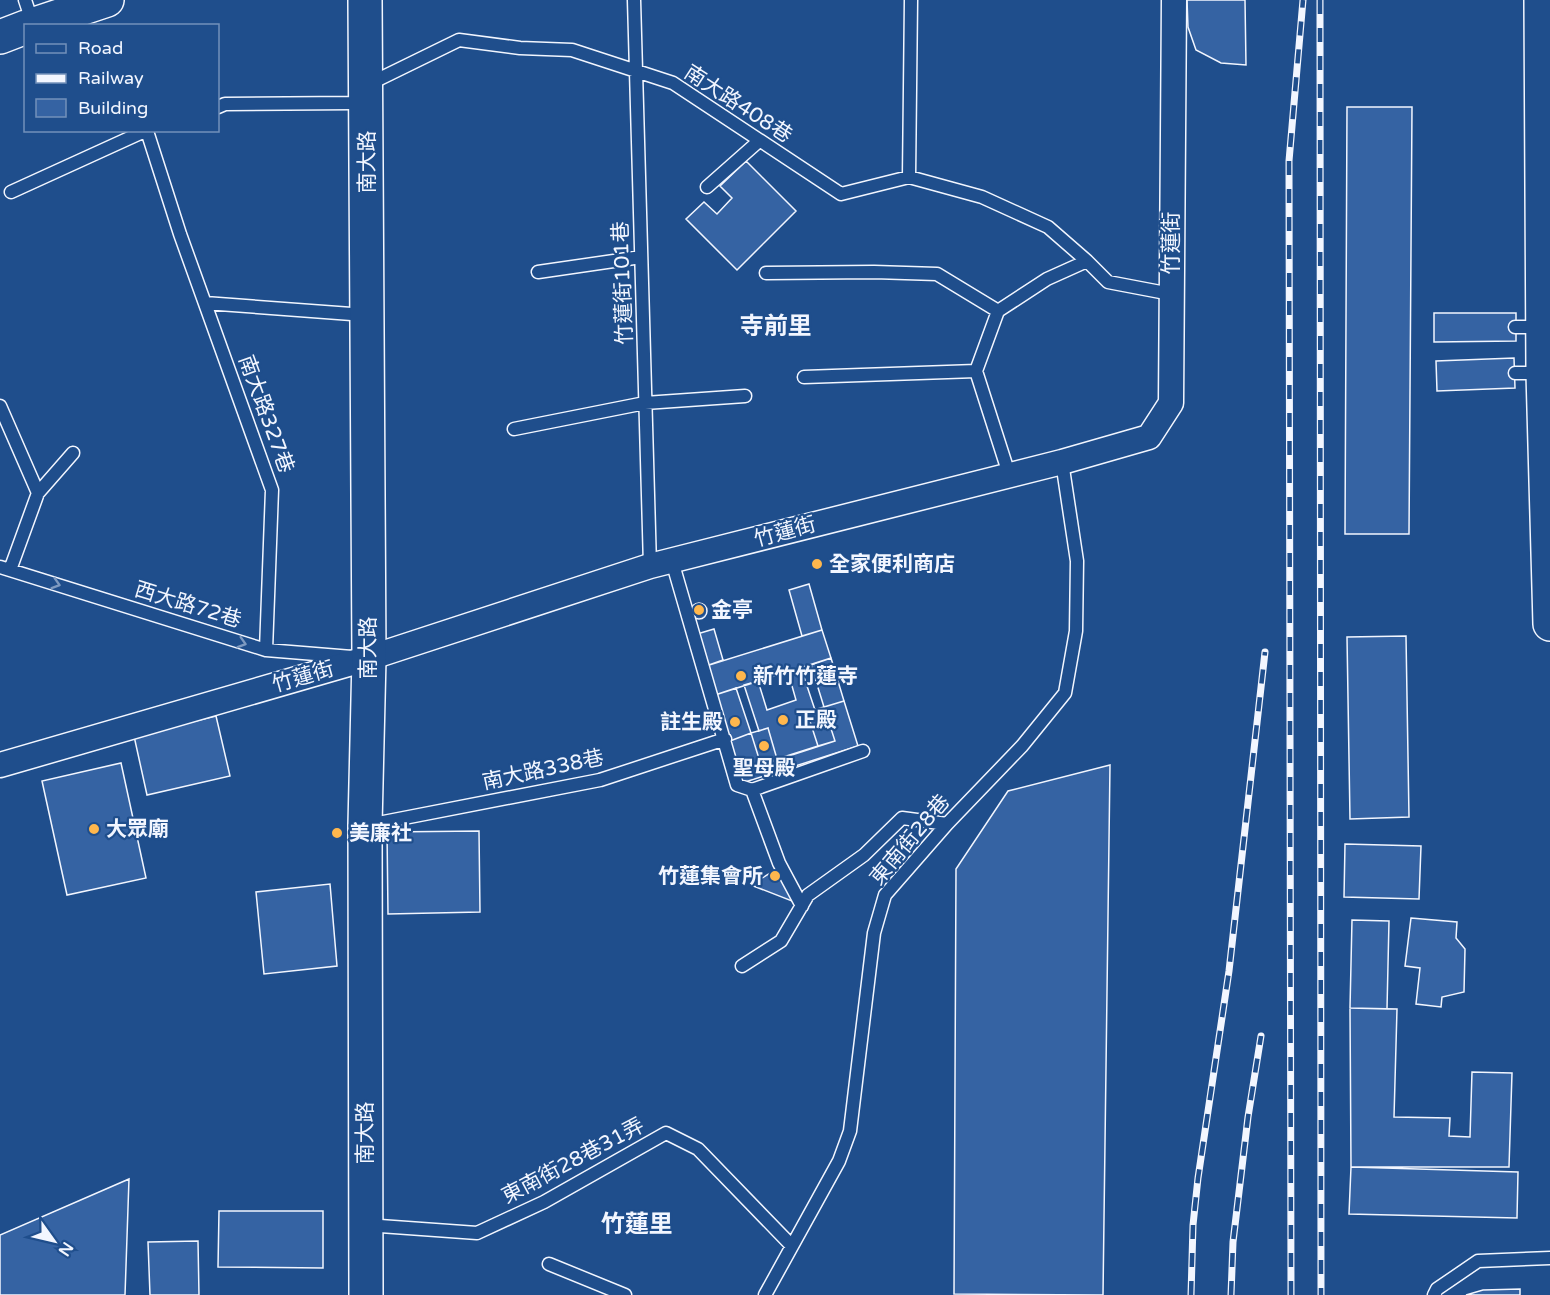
<svg xmlns="http://www.w3.org/2000/svg" width="1550" height="1295" viewBox="0 0 1550 1295" font-family="'Varela Round','Noto Sans TC',sans-serif">
<rect width="100%" height="100%" fill="#1f4e8c"/>
<!-- building -->
<path fill="#3563a3" stroke="#f2f6ff" stroke-width="1.5" d="M 1187,0 L 1245,0 L 1246,65 L 1221,63 L 1196,50 L 1188,27 Z
M 1347,107 L 1412,107 L 1409,534 L 1345,534 Z
M 746,161 L 796,211 L 737,270 L 686,219 L 704,202 L 717,214 L 732,198 L 720,186 Z
M 1434,313 L 1516,313 L 1516,341 L 1434,342 Z
M 1514,358 L 1515,388 L 1437,391 L 1436,361 Z
M 809,584 L 822,630 L 802,636 L 789,590 Z
M691 611a8 8 0 1 1 16 0a8 8 0 1 1-16 0Z
M 714,629 L 723,660 L 706,666 L 697,634 Z
M 822,630 L 831,658 L 715,695 L 706,666 Z
M 1406,636 L 1409,817 L 1350,819 L 1347,637 Z
M 831,658 L 844,701 L 824,707 L 811,665 Z
M 801,668 L 815,710 L 807,712 L 818,746 L 777,759 L 768,728 L 759,731 L 744,685 L 758,681 L 767,710 L 796,700 L 788,672 Z
M 736,688 L 751,733 L 730,741 L 715,695 Z
M 844,701 L 858,746 L 742,783 L 730,741 L 751,733 L 761,765 L 835,741 L 824,707 Z
M 824,707 L 835,741 L 818,746 L 807,712 Z
M 216,716 L 230,776 L 147,795 L 134,736 Z
M 768,728 L 777,759 L 761,765 L 751,733 Z
M 121,763 L 146,878 L 67,895 L 42,781 Z
M 1110,765 L 1103,1295 L 954,1294 L 956,869 L 1008,791 Z
M 479,831 L 480,912 L 388,914 L 387,832 Z
M 1345,844 L 1421,846 L 1419,899 L 1344,897 Z
M 781,866 L 797,903 L 751,885 Z
M 330,884 L 337,966 L 264,974 L 256,892 Z
M 1411,918 L 1457,922 L 1456,938 L 1465,949 L 1464,992 L 1442,997 L 1441,1007 L 1416,1004 L 1420,968 L 1405,966 Z
M 1352,920 L 1389,921 L 1387,1009 L 1350,1008 Z
M 1350,1008 L 1397,1009 L 1394,1117 L 1450,1118 L 1449,1136 L 1470,1137 L 1472,1072 L 1512,1073 L 1509,1167 L 1351,1167 Z
M 1351,1167 L 1518,1172 L 1517,1218 L 1349,1214 Z
M 129,1179 L 125,1295 L 0,1295 L 0,1235 Z
M 219,1211 L 323,1211 L 323,1268 L 218,1267 Z
M 198,1241 L 199,1295 L 150,1295 L 148,1242 Z
M 1520,1289 L 1520,1295 L 1466,1295 L 1483,1290 Z"/>
<g fill="none" stroke-linecap="round" stroke-linejoin="round">
<defs>
<path id="lane" d="M 25,0 L 33,24
M 634,0 L 650,566
M 218,107 L 225,104 L 353,103 L 367,85 L 459,40 L 520,48 L 572,50 L 673,83 L 841,194 L 909,177 L 982,197 L 1048,227 L 1087,261 L 1108,282 L 1171,294
M 147,131 L 180,234 L 272,490 L 266,650
M 909,177 L 911,0
M 707,187 L 759,141
M 11,192 L 147,130
M 538,272 L 641,257
M 766,273 L 874,272 L 937,274 L 998,311 L 1047,279 L 1087,261
M 205,303 L 365,315
M 998,311 L 976,371 L 1009,474
M 1515,327 L 1542,327
M 1515,373 L 1540,373
M 804,377 L 976,371
M 0,406 L 38,493 L 10,570
M 514,429 L 645,403 L 745,396
M 38,493 L 73,453
M 672,561 L 737,785 L 752,790 L 779,863 L 802,906
M 0,567 L 266,650 L 352,657
M 752,790 L 863,751
M 368,825 L 600,780 L 725,739
M 742,966 L 781,941 L 808,895 L 864,855 L 902,818 L 947,824
M 366,1225 L 477,1233 L 544,1202 L 666,1133 L 698,1149 L 792,1246
M 549,1264 L 625,1295
M 765,1295 L 839,1161 L 850,1131 L 874,933 L 885,895 L 947,824 L 1022,746 L 1065,693 L 1076,631 L 1077,561 L 1062,462
M 1434,1295 L 1437,1289 L 1478,1261 L 1550,1258"/>
<path id="street" d="M 0,765 L 369,658 L 650,566 L 1062,462 L 1149,437 L 1171,403 L 1174,0"/>
<path id="secondary" d="M 365,0 L 369,658 L 365,825 L 366,1295
M 1541,0 L 1543,373 L 1550,624
M 29,26 L 107,0
M 0,37 L 26,27"/>
</defs>
<!-- lane casing -->
<use href="#lane" stroke="#f2f6ff" stroke-width="15"/>
<!-- street casing -->
<use href="#street" stroke="#f2f6ff" stroke-width="27"/>
<!-- secondary casing -->
<use href="#secondary" stroke="#f2f6ff" stroke-width="36"/>
<!-- lane -->
<use href="#lane" stroke="#1f4e8c" stroke-width="12"/>
<!-- street -->
<use href="#street" stroke="#1f4e8c" stroke-width="24"/>
<!-- secondary -->
<use href="#secondary" stroke="#1f4e8c" stroke-width="33"/>
<defs>
<path id="rail" d="M 1320,0 L 1321,1295
M 1191,1295 L 1193,1225 L 1198,1178 L 1229,971 L 1265,652
M 1231,1295 L 1233,1242 L 1248,1117 L 1261,1036
M 1291,1295 L 1289,161 L 1303,0"/>
</defs>
<!-- rail casing -->
<use href="#rail" stroke="#f2f6ff" stroke-width="7"/>
<!-- rail -->
<use href="#rail" stroke="#1f4e8c" stroke-width="4.5" stroke-dasharray="14" stroke-linecap="butt"/>
</g>
<!-- one-way arrows -->
<defs><path id="oneway-chevron" d="M-2-3.5L2.5 0L-2 3.5" fill="none" stroke-width="1.6" stroke-linecap="round" stroke-linejoin="round" transform="scale(1.5)"/></defs>
<g stroke="#7e9ac0">
<use href="#oneway-chevron" transform="translate(56 584) rotate(17)"/>
<use href="#oneway-chevron" transform="translate(242 643) rotate(17)"/>
</g>
<!-- markers -->
<g fill="#ffb74d" stroke="#1f4e8c" stroke-width="2">
<circle cx="817" cy="564" r="6"/>
<circle cx="699" cy="610" r="6"/>
<circle cx="741" cy="676" r="6"/>
<circle cx="783" cy="720" r="6"/>
<circle cx="735" cy="722" r="6"/>
<circle cx="764" cy="746" r="6"/>
<circle cx="94" cy="829" r="6"/>
<circle cx="337" cy="833" r="6"/>
<circle cx="775" cy="876" r="6"/>
</g>
<g text-anchor="middle" dominant-baseline="central" stroke-width="4.5" stroke-linejoin="round" paint-order="stroke">
<!-- street labels -->
<g font-size="21" fill="#f2f6ff" stroke="#1f4e8c">
<text transform="translate(738 104) rotate(33)">南大路408巷</text>
<text transform="translate(367 162) rotate(-90)">南大路</text>
<text transform="translate(1171 243) rotate(-90)">竹蓮街</text>
<text transform="translate(623 283) rotate(-92)">竹蓮街101巷</text>
<text transform="translate(266 414) rotate(70)">南大路327巷</text>
<text transform="translate(785 532) rotate(-15)">竹蓮街</text>
<text transform="translate(188 605) rotate(17)">西大路72巷</text>
<text transform="translate(368 648) rotate(-90)">南大路</text>
<text transform="translate(303 677) rotate(-16)">竹蓮街</text>
<text transform="translate(543 770) rotate(-12)">南大路338巷</text>
<text transform="translate(910 840) rotate(-50)">東南街28巷</text>
<text transform="translate(365 1133) rotate(-90)">南大路</text>
<text transform="translate(573 1161) rotate(-28)">東南街28巷31弄</text>
</g>
<!-- poi labels -->
<g font-size="21" font-weight="bold" fill="#f2f6ff" stroke="#1f4e8c" text-anchor="start">
<text x="829" y="564">全家便利商店</text>
<text x="711" y="610">金亭</text>
<text x="753" y="676">新竹竹蓮寺</text>
<text x="795" y="720">正殿</text>
<text x="723" y="722" text-anchor="end">註生殿</text>
<text x="764" y="768" text-anchor="middle">聖母殿</text>
<text x="106" y="829">大眾廟</text>
<text x="349" y="833">美廉社</text>
<text x="763" y="876" text-anchor="end">竹蓮集會所</text>
</g>
<!-- quarter labels -->
<g font-size="24" font-weight="bold" fill="#f2f6ff" stroke="#1f4e8c">
<text x="776" y="326">寺前里</text>
<text x="637" y="1224">竹蓮里</text>
</g>
</g>
<!-- legend -->
<rect x="24" y="24" width="195" height="108" fill="#1f4e8c" stroke="#7391ba" stroke-width="1.5"/>
<rect x="36" y="44" width="30" height="9" fill="#1f4e8c" stroke="#7391ba" stroke-width="1.5"/>
<text x="78" y="54" font-size="18" fill="#f2f6ff">Road</text>
<rect x="36" y="74" width="30" height="9" fill="#f2f6ff" stroke="#7391ba" stroke-width="1.5"/>
<text x="78" y="84" font-size="18" fill="#f2f6ff">Railway</text>
<rect x="36" y="99" width="30" height="18" fill="#3563a3" stroke="#7391ba" stroke-width="1.5"/>
<text x="78" y="114" font-size="18" fill="#f2f6ff">Building</text>
<!-- north arrow -->
<g transform="translate(54 1241) rotate(124)" stroke="#1f4e8c" stroke-width="4.5" paint-order="stroke">
<path d="M0-4.5L10 22L0 15L-10 22Z" fill="#f2f6ff"/>
<text y="-9" font-size="16" font-weight="bold" text-anchor="middle" fill="#f2f6ff">N</text>
</g>
</svg>
